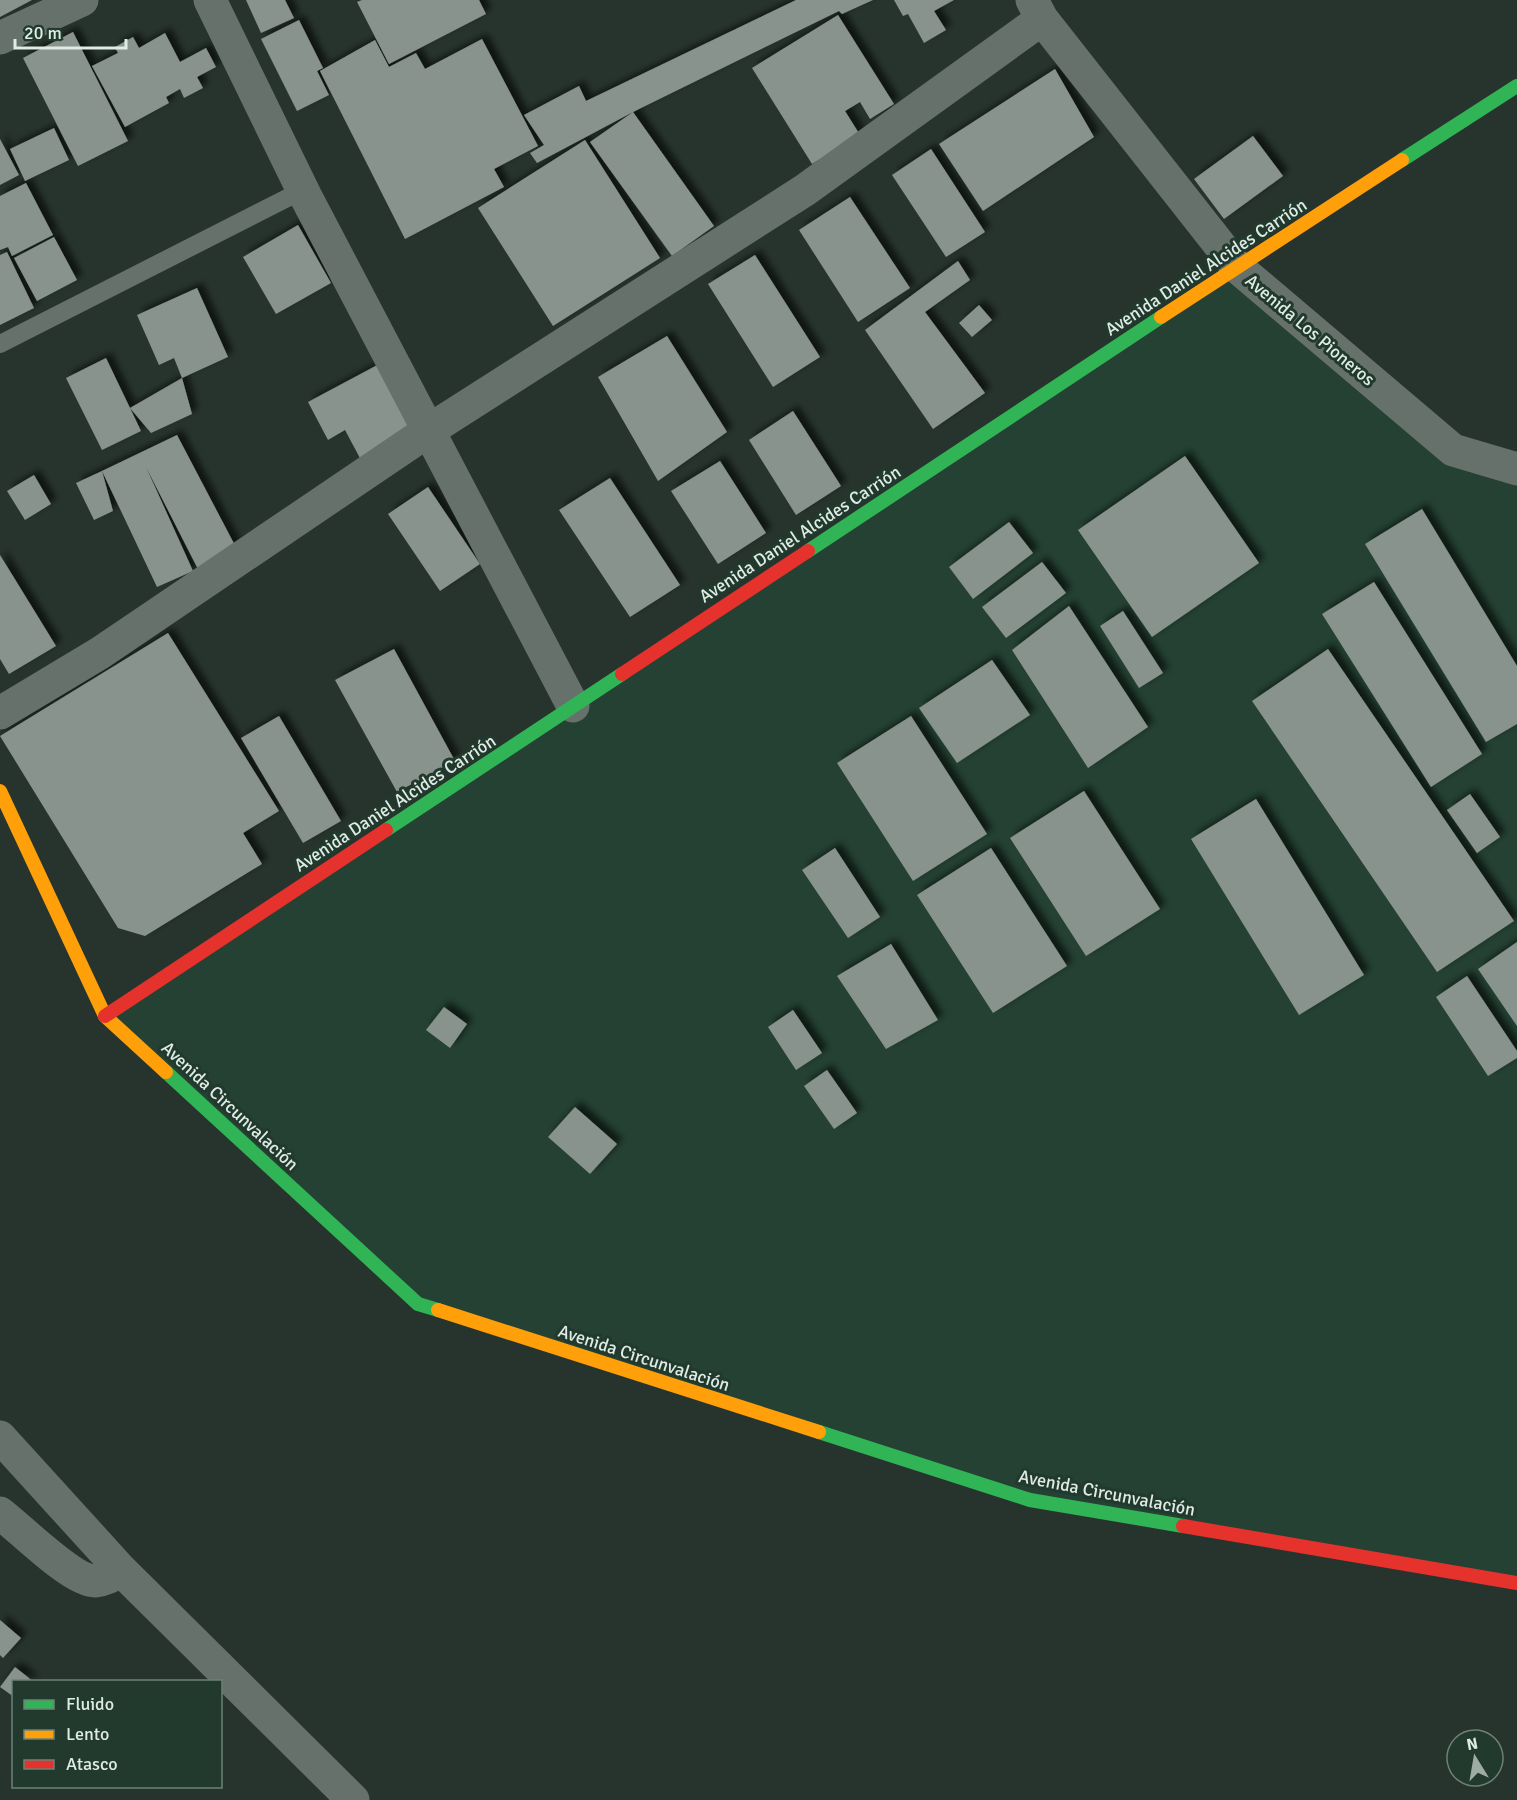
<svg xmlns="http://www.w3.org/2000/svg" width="1517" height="1800" viewBox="0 0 1517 1800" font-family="Signika,sans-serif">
<defs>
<filter id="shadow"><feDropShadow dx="5.5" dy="-5.5" stdDeviation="3" flood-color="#0009"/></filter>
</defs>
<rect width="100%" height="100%" fill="#27342d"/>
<!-- built -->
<path fill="#244133" d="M 1237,267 L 1453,450 L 1517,469 L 1517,1583 L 1030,1500 L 418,1304 L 105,1016 Z"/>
<!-- building -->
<path fill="#88938d" filter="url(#shadow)" d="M 0,0 L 32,0 L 0,17 Z
M 246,0 L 285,0 L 294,18 L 261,33 Z
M 362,0 L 479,0 L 486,14 L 389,64 L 357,2 Z
M 796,0 L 873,0 L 842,14 L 839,11 L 633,112 L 537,163 L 530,153 L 544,145 L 524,115 L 579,86 L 586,101 Z
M 894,0 L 954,0 L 934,11 L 946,30 L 924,43 L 908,14 L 903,16 Z
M 838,15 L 894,104 L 870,119 L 860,102 L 845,111 L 860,135 L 812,164 L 752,68 Z
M 299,20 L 323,68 L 317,71 L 329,95 L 297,111 L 261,39 Z
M 73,32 L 128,141 L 78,166 L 23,58 Z
M 165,33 L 180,62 L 206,48 L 216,67 L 197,77 L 203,88 L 184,98 L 180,89 L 166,97 L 169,103 L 125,127 L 92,66 L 118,53 L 115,47 L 133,37 L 139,48 Z
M 482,39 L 538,146 L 494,169 L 504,187 L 405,239 L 320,71 L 375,40 L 389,67 L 416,53 L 425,69 Z
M 1055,69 L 1094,137 L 983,211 L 939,144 Z
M 633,112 L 714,226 L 672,256 L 590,142 Z
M 54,128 L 69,160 L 25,181 L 10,149 Z
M 1253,136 L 1283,176 L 1224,219 L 1194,179 Z
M 0,139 L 19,175 L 0,185 Z
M 585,140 L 660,258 L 553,326 L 478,208 Z
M 931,149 L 985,232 L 946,257 L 892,175 Z
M 26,183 L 53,235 L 12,256 L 8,247 L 0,250 L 0,196 Z
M 850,197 L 910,288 L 858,322 L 799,230 Z
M 298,225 L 331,283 L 276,314 L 243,257 Z
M 54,237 L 77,280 L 37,301 L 14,258 Z
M 7,252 L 34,308 L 0,325 L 0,255 Z
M 755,255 L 820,357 L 773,387 L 708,284 Z
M 958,261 L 970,280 L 925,312 L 985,393 L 933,429 L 865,330 Z
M 197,288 L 228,357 L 182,378 L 174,358 L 159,365 L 137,315 Z
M 979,305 L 992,320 L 972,337 L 959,323 Z
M 667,336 L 727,432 L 658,481 L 598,377 Z
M 106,358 L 141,431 L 102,450 L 66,378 Z
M 383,362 L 419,430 L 361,460 L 345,430 L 328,440 L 308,402 Z
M 182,378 L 192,414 L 151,433 L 130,408 Z
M 793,411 L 841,486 L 796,515 L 749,440 Z
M 177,435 L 240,555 L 201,575 L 146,467 L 193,571 L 157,587 L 102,471 Z
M 1185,456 L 1259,563 L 1152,637 L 1078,530 Z
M 720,461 L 766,533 L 718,564 L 671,491 Z
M 102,471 L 113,511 L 94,520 L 76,483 Z
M 34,475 L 51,504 L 25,520 L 7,491 Z
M 610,478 L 680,585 L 630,617 L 559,510 Z
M 428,487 L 480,564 L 440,591 L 388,514 Z
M 1422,509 L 1517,666 L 1517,724 L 1486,742 L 1365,544 Z
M 1009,522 L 1033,553 L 973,599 L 949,567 Z
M 0,555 L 56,646 L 9,674 L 0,659 Z
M 1042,562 L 1066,593 L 1006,638 L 982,607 Z
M 1374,582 L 1482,754 L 1431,787 L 1322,614 Z
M 1069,606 L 1148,727 L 1088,768 L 1012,650 Z
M 1123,611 L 1163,673 L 1139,688 L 1100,626 Z
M 168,633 L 279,811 L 243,833 L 262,864 L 145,936 L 118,928 L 0,736 Z
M 394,649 L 455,761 L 397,792 L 335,680 Z
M 1328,649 L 1514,921 L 1437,972 L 1252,701 Z
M 992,660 L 1030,715 L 957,763 L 919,708 Z
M 279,716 L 341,821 L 303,843 L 241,738 Z
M 911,716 L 987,834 L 913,881 L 837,763 Z
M 1084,791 L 1160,909 L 1086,956 L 1010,838 Z
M 1470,794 L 1500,837 L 1477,853 L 1447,810 Z
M 1256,799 L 1364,975 L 1299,1015 L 1191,839 Z
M 835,848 L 880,917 L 848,938 L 802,870 Z
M 991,848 L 1067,966 L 993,1013 L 917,895 Z
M 1517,942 L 1517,1026 L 1478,969 Z
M 891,944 L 938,1020 L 886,1049 L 837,976 Z
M 1467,976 L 1517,1051 L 1517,1058 L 1488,1076 L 1436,997 Z
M 444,1007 L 467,1024 L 450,1048 L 426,1030 Z
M 793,1010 L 822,1053 L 796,1070 L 768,1027 Z
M 827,1070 L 857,1113 L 834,1129 L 804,1086 Z
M 575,1107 L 617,1144 L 590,1174 L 548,1137 Z
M 0,1620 L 21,1638 L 3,1658 L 0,1655 Z
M 15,1667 L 34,1682 L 14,1682 L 14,1697 L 0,1687 Z"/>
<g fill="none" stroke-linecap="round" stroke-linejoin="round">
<!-- lane -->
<path stroke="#66716b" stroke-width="18" d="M 0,344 L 303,190"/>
<!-- street -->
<path stroke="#66716b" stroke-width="33" d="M 210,0 L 306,197 L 573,706
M 1032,0 L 1042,19 L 1237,267 L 1453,450 L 1517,469
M 0,38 L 82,0
M 0,713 L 100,653 L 428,431 L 805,190 L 1042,19
M 0,1437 L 121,1570 L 353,1800
M 0,1513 C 21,1529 72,1581 95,1581 C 106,1580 113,1575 121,1570"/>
<!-- fast -->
<path stroke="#30b455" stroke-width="14" d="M 1402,160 L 1517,86
M 808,551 L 1161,317
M 386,830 L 622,674
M 166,1072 L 418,1304 L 438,1310
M 819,1432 L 1030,1500 L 1183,1526"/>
<!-- slow -->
<path stroke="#ff9f0a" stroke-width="14" d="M 1161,317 L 1402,160
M 0,791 L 105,1016 L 166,1072
M 438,1310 L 819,1432"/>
<!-- jam -->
<path stroke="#e5322d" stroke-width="14" d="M 622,674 L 808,551
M 105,1016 L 386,830
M 1183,1526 L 1517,1583"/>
</g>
<g text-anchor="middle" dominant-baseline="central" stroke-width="6" stroke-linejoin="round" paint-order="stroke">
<!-- street labels -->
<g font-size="18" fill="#deece5" stroke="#22392d">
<text transform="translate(1206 267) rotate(-33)">Avenida Daniel Alcides Carrión</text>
<text transform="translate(1310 330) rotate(40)">Avenida Los Pioneros</text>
<text transform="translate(800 534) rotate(-33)">Avenida Daniel Alcides Carrión</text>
<text transform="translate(395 803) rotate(-33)">Avenida Daniel Alcides Carrión</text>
<text transform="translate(230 1106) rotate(43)">Avenida Circunvalación</text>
<text transform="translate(644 1358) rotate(18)">Avenida Circunvalación</text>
<text transform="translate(1107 1493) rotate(11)">Avenida Circunvalación</text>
</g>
</g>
<!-- legend -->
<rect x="12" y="1680" width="210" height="108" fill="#22392d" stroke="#6d8177" stroke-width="1.5"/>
<rect x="24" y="1700" width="30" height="9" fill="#30b455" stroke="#6d8177" stroke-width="1.5"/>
<text x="66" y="1710" font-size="18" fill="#deece5">Fluido</text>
<rect x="24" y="1730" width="30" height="9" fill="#ff9f0a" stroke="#6d8177" stroke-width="1.5"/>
<text x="66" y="1740" font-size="18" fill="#deece5">Lento</text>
<rect x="24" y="1760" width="30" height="9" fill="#e5322d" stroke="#6d8177" stroke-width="1.5"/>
<text x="66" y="1770" font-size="18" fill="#deece5">Atasco</text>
<!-- north arrow -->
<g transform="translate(1475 1758) rotate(349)"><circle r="28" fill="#22392d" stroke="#6d8177" stroke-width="1.5"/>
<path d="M0-4.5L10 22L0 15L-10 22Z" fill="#9eaca5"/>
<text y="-9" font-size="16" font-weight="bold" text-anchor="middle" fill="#deece5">N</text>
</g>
<!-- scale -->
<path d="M15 39v9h111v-9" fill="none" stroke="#deece5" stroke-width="3"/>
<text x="24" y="39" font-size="18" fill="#deece5" stroke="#22392d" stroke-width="4.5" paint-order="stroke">20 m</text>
</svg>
